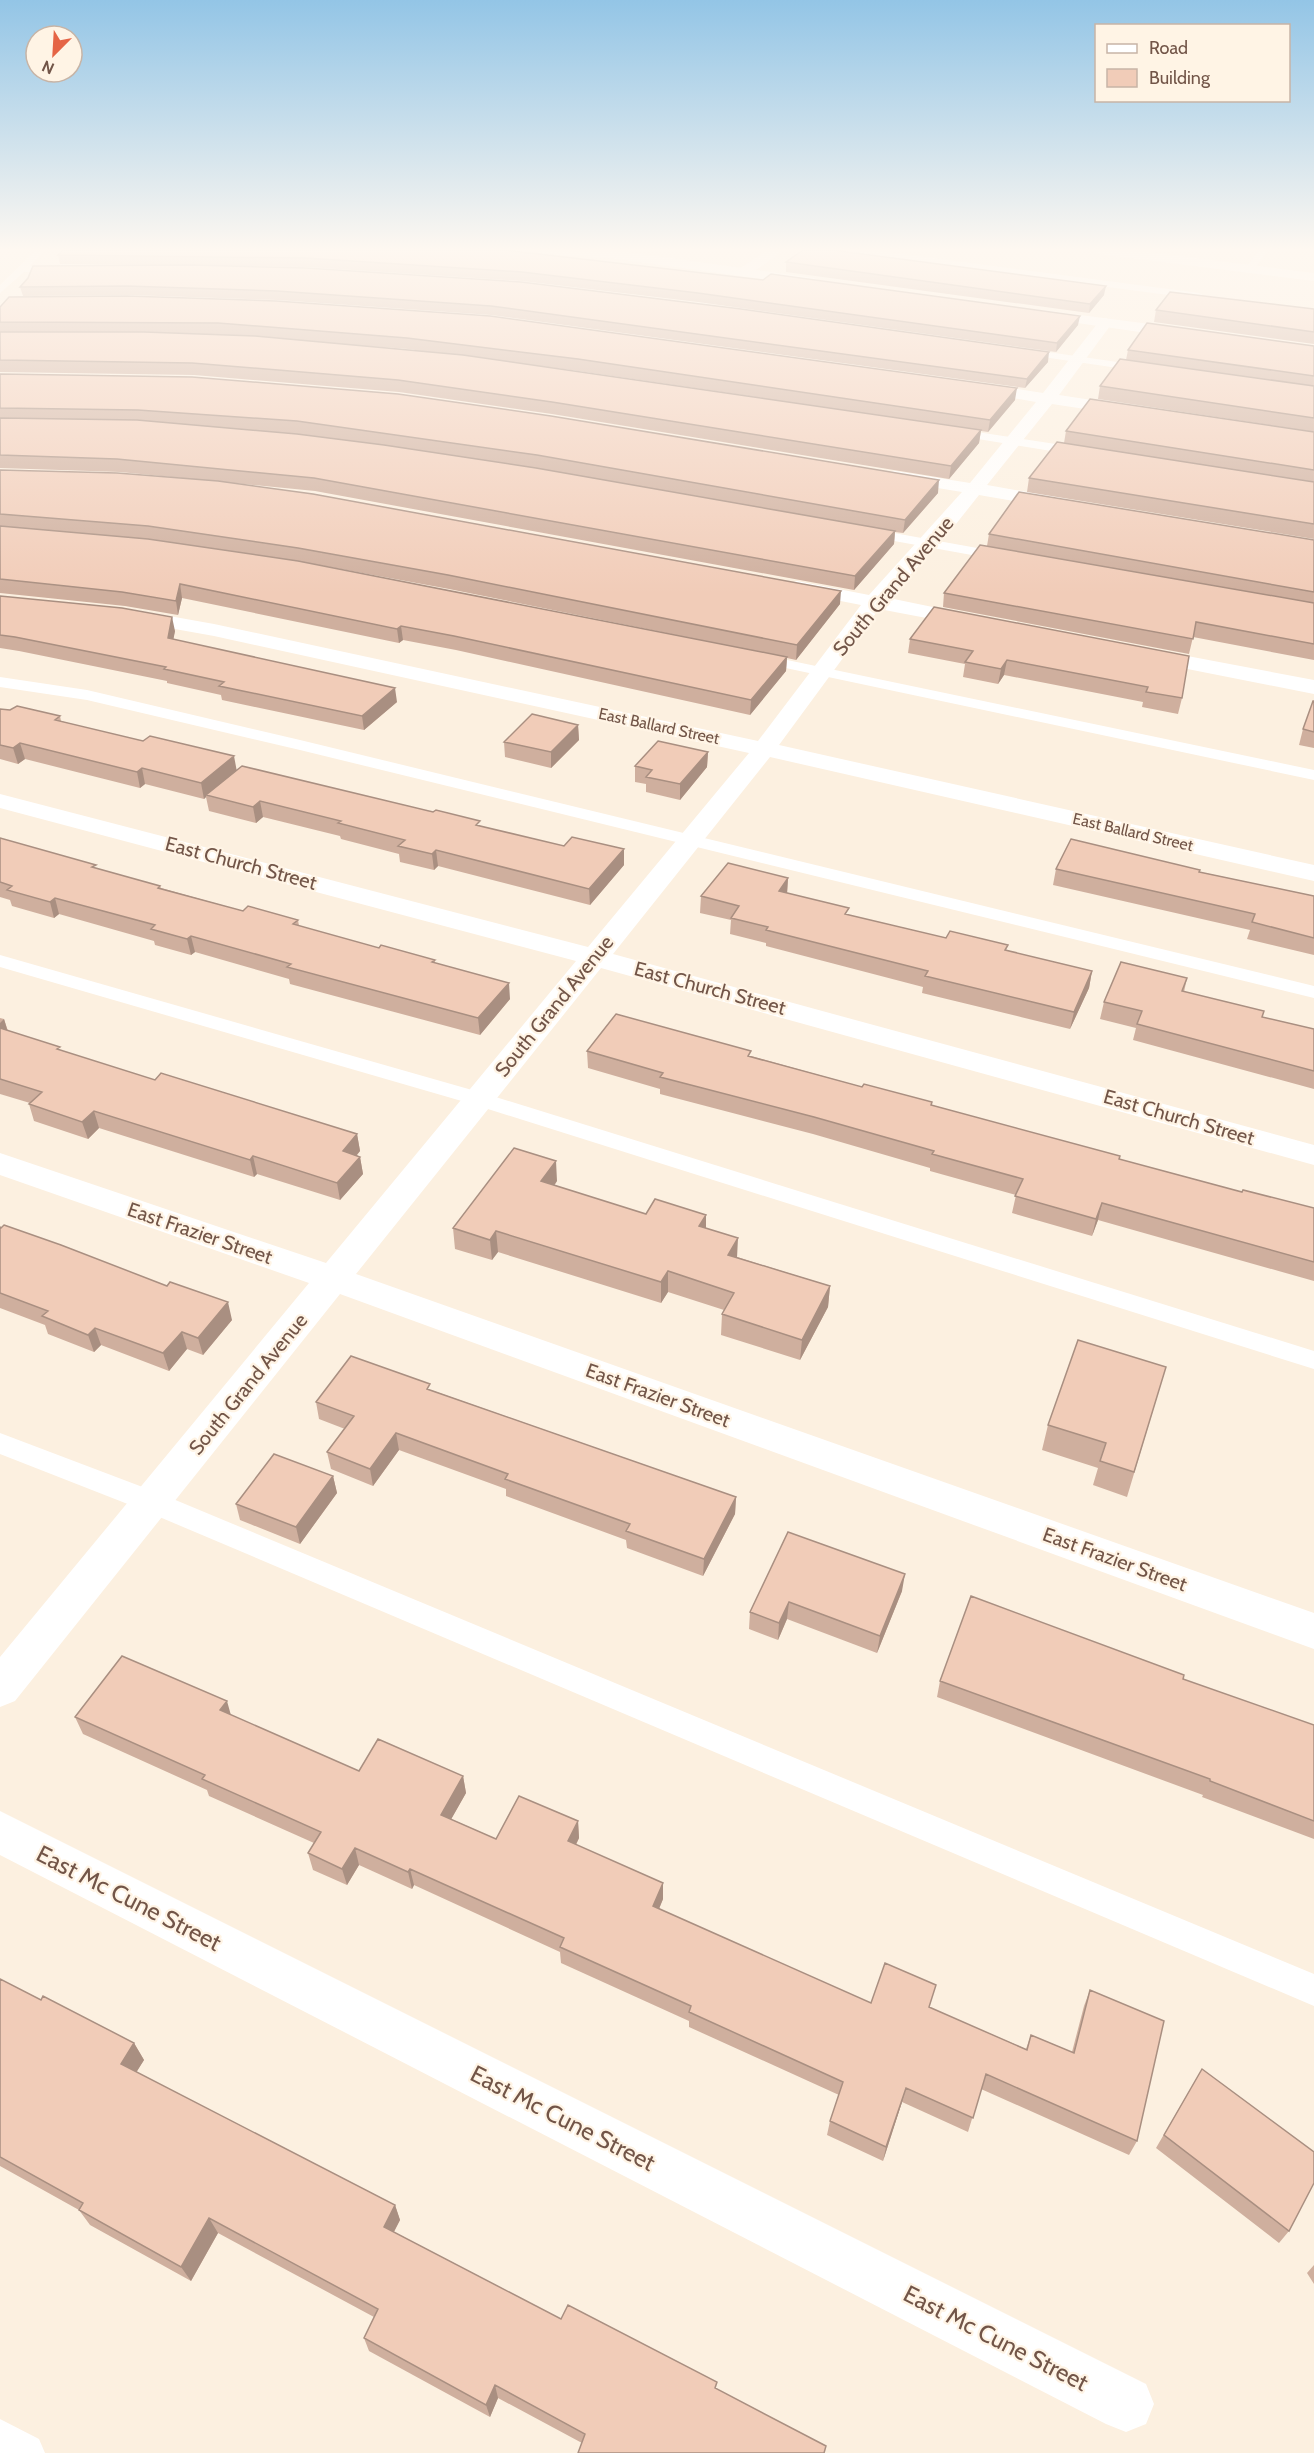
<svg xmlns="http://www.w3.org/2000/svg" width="1314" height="2453" viewBox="0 0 1314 2453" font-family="Cabin,sans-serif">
<rect width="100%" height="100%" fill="#fcf0e0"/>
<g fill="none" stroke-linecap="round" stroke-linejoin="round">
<!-- lane -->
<path fill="#fff" fill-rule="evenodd" d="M 36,250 L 45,250 L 30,266 L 62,266 L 67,269 L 62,272 L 24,272 L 0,293 L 0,285 Z
M 845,250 L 872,250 L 1199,293 L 1204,296 L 1199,299 L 849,253 Z
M 1259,250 L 1268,250 L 1253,271 L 1247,271 L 1245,269 Z
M 1020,348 L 1145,366 L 1150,369 L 1145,372 L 1016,353 L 1015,351 Z
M 951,428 L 1082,448 L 1088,452 L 1082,456 L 947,434 L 947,430 Z
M 866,528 L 1005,553 L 1012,557 L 1005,561 L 861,535 L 859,532 Z
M 758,654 L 1314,770 L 1314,780 L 753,661 L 751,658 Z
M 0,677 L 87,690 L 300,740 L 1314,986 L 1314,998 L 300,750 L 87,700 L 0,687 Z
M 0,955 L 486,1094 L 1314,1351 L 1314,1369 L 472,1104 L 0,967 Z
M 0,1433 L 161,1494 L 1314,1974 L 1314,2006 L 143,1510 L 0,1454 Z
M 0,2419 L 39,2439 L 45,2453 L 0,2453 Z"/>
<!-- street -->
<path fill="#fff" fill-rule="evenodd" d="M 534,250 L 611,250 L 617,254 L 610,258 L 541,254 Z
M 768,250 L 784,250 L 749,275 L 739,275 L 737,272 L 739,269 Z
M 1091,250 L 1132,250 L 1314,273 L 1314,281 L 1098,254 Z
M 1106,318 L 1113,322 L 1059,395 L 1131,406 L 1139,411 L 1137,415 L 1131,416 L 1052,404 L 987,485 L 1067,499 L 1069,503 L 1067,507 L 1060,509 L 979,495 L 952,529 L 889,598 L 981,617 L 984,621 L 981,625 L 974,627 L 879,609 L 779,745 L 1314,865 L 1314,881 L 770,757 L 613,954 L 1314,1145 L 1314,1165 L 601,968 L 356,1274 L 1314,1613 L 1314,1649 L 340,1294 L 15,1701 L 0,1707 L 0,1657 L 309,1283 L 0,1175 L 0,1153 L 326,1263 L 576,961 L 0,808 L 0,794 L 588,947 L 749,753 L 214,636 L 130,621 L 123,619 L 120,615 L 123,611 L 130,609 L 214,624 L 758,741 L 861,605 L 790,591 L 787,587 L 790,583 L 797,581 L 869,595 L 962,492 L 889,480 L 886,476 L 889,472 L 895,471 L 970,483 L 1036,402 L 966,390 L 964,387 L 966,384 L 972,382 L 1043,393 L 1101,319 Z
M 1145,648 L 1314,680 L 1314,694 L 1137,659 L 1134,654 L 1137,649 Z
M 0,1811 L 1146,2384 L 1154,2404 L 1146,2424 L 1126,2432 L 1106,2424 L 0,1855 Z"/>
<!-- secondary -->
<path fill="#fff" fill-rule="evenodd" d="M 574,250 L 612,250 L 814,278 L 821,282 L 814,286 L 581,254 Z
M 1034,309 L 1188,329 L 1196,334 L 1188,339 L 1029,316 L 1027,313 L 1029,310 Z"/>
</g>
<!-- wall -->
<path fill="#cfaf9e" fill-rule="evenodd" d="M 504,250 L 1078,325 L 1056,352 L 698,302 L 522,281 L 307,267 L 243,266 L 1048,362 L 1025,388 L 491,315 L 278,300 L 129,295 L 23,296 L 20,287 L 152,265 L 60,264 L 58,255 Z
M 786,262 L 1104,295 L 1089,313 L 786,272 Z
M 9,297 L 1015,400 L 988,432 L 981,431 L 979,443 L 949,479 L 552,414 L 399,392 L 194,375 L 0,372 L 0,307 ZM 369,346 L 408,349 L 423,351 ZM 532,365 L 578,371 L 817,406 Z
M 1314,309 L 1314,344 L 1154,322 L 1156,310 Z
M 1314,346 L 1314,432 L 1098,399 L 1100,386 L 1126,360 L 1128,350 Z
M 0,374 L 938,493 L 903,533 L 895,532 L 894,544 L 854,590 L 315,491 L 120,472 L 0,468 Z
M 1066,431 L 1314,432 L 1314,539 L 1027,492 L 1029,478 L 1064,443 Z
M 0,470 L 840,604 L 796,660 L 787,658 L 786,671 L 750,715 L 456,650 L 403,640 L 399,643 L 182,598 L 178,615 L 125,606 L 0,593 ZM 303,562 L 449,589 L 691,638 Z
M 989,534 L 1314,540 L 1314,660 L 1193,637 L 1189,654 L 943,607 L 944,593 L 987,546 Z
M 0,596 L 175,631 L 173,639 L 397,702 L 364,730 L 222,700 L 221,695 L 167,683 L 167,681 L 19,651 L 0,648 Z
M 934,607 L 1182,698 L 1178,714 L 1142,707 L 1143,702 L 1004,675 L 998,684 L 963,677 L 965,664 L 908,653 L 910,639 Z
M 1314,701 L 1314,748 L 1299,745 L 1303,729 Z
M 0,709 L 60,716 L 61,721 L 237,770 L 481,826 L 624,865 L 590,905 L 438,866 L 434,870 L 400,862 L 399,854 L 341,839 L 340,836 L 263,817 L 256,823 L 209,811 L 206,797 L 204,799 L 145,784 L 140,788 L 25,759 L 18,764 L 0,759 Z
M 578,725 L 579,740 L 551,768 L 505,757 L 504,742 Z
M 708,752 L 707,767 L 680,800 L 646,792 L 646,784 L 635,782 L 635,766 Z
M 0,838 L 97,869 L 160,886 L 161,888 L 243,911 L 298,920 L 299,926 L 379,948 L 435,960 L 435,963 L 510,999 L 480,1035 L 290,984 L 289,979 L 195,952 L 191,955 L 155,945 L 154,941 L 59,914 L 54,918 L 12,906 L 10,900 L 0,897 Z
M 1056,869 L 1200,872 L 1314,896 L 1314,955 L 1247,939 L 1250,930 L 1053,885 Z
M 788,878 L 787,893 L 849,915 L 946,938 L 1007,951 L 1092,971 L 1089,988 L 1070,1029 L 922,993 L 923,987 L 766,946 L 766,943 L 730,934 L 731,920 L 700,913 L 701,896 Z
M 1187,978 L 1184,992 L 1262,1017 L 1314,1029 L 1314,1089 L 1133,1040 L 1136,1028 L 1100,1019 L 1104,1002 Z
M 0,1018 L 4,1019 L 8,1031 L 61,1051 L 155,1080 L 357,1134 L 360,1151 L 357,1155 L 360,1157 L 363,1174 L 340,1200 L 257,1174 L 254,1177 L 99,1128 L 88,1139 L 34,1121 L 29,1104 L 30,1103 L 0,1094 Z
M 587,1051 L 751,1056 L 862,1087 L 932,1102 L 932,1105 L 1119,1159 L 1242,1192 L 1314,1208 L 1314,1281 L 1098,1220 L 1092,1236 L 1012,1213 L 1016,1195 L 930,1171 L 930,1168 L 813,1134 L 660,1094 L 660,1089 L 588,1068 Z
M 557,1181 L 554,1186 L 646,1214 L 706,1215 L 706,1228 L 737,1257 L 830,1286 L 828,1307 L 800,1360 L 721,1335 L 722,1314 L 724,1310 L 668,1292 L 661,1303 L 498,1252 L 492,1260 L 455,1249 L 453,1228 Z
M 0,1227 L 232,1320 L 203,1355 L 187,1349 L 169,1371 L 101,1345 L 94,1352 L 48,1334 L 45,1325 L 0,1308 Z
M 1166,1367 L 1127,1497 L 1093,1485 L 1098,1468 L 1042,1450 L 1048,1425 Z
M 431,1390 L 736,1497 L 735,1514 L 703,1576 L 627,1548 L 626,1540 L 506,1496 L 506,1489 L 399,1450 L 373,1486 L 331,1469 L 327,1452 L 345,1429 L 319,1419 L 316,1402 Z
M 333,1476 L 337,1493 L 300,1544 L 240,1520 L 236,1504 Z
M 788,1532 L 902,1591 L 877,1653 L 787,1619 L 778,1640 L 749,1629 L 750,1612 Z
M 940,1681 L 1314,1725 L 1314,1839 L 1202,1797 L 1203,1795 L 937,1697 Z
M 231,1715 L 359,1771 L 463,1776 L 466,1793 L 451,1819 L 496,1839 L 578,1821 L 579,1838 L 576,1845 L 663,1883 L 663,1899 L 659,1909 L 871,2003 L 930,2008 L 1026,2049 L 1031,2035 L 1072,2052 L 1084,2006 L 1090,1990 L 1137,2141 L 1129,2155 L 981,2089 L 968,2132 L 902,2102 L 883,2161 L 827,2135 L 830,2121 L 839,2095 L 689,2027 L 689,2021 L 561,1963 L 560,1952 L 414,1885 L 412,1889 L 359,1865 L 347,1885 L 313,1870 L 308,1853 L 314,1843 L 209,1796 L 207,1790 L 83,1734 L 75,1717 Z
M 0,1979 L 41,2000 L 134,2043 L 144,2060 L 136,2072 L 395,2205 L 400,2220 L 394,2232 L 561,2319 L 717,2382 L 582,2443 L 498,2398 L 490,2417 L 369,2351 L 364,2338 L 374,2317 L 218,2233 L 191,2281 L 90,2225 L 79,2210 L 0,2166 Z
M 1202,2069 L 1289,2231 L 1279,2243 L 1156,2148 Z
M 1314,2265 L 1314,2284 L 1307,2273 Z"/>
<!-- shaded-wall -->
<path fill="#a98f81" d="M 1106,286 L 1104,295 L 1089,313 L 1090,304 Z
M 1080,316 L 1078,325 L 1056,352 L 1057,343 Z
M 1049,352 L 1048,362 L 1025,388 L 1027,379 Z
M 1017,388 L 1015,400 L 988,432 L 990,420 Z
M 981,430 L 979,443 L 949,479 L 951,466 Z
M 939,480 L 938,493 L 903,533 L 905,520 Z
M 895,531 L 894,544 L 854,590 L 855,576 Z
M 180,584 L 182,598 L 178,615 L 176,601 Z
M 841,591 L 840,604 L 796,660 L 797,645 Z
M 172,617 L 175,631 L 171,652 L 168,638 Z
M 401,626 L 403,640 L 399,643 L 397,629 Z
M 787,657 L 786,671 L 750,715 L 751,700 Z
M 1007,660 L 1004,675 L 998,684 L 1001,669 Z
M 395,688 L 397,702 L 364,730 L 362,716 Z
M 578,725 L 579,740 L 551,768 L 551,752 Z
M 20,743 L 25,759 L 18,764 L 13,748 Z
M 708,752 L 707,767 L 680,800 L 680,784 Z
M 234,756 L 237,772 L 206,795 L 206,797 L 204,799 L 201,783 Z
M 142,768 L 145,784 L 140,788 L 137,772 Z
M 260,801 L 263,817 L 256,823 L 253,807 Z
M 624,849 L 624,865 L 590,905 L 589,889 Z
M 436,850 L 438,866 L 434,870 L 432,854 Z
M 788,878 L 787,894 L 779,891 Z
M 55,898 L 59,914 L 54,918 L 50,902 Z
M 191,936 L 195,952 L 191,955 L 187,939 Z
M 1092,971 L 1089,988 L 1070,1029 L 1074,1012 Z
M 509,983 L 510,999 L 480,1035 L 478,1018 Z
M 4,1019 L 9,1036 L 0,1042 L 0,1023 Z
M 94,1111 L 99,1128 L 88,1139 L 82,1122 Z
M 357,1134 L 360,1151 L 346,1168 L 343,1151 Z
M 253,1156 L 257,1174 L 254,1177 L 250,1160 Z
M 360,1157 L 363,1174 L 340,1200 L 337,1183 Z
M 556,1161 L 557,1181 L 542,1202 L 541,1181 Z
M 1102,1203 L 1098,1220 L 1092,1236 L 1096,1219 Z
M 706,1215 L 706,1235 L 699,1226 Z
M 496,1231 L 498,1252 L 492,1260 L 490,1240 Z
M 738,1238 L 737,1258 L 728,1255 Z
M 668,1271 L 668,1292 L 661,1303 L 661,1282 Z
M 830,1286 L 828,1307 L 800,1360 L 802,1340 Z
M 228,1302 L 232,1320 L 203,1355 L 198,1338 Z
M 95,1328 L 101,1345 L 94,1352 L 88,1335 Z
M 182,1332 L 187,1349 L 169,1371 L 163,1353 Z
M 396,1433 L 399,1450 L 373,1486 L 370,1469 Z
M 333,1476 L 337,1493 L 300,1544 L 296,1527 Z
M 736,1497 L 735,1514 L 703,1576 L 704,1559 Z
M 905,1574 L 902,1591 L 877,1653 L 880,1636 Z
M 789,1602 L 787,1619 L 778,1640 L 779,1623 Z
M 227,1701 L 232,1719 L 220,1710 Z
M 463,1776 L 466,1793 L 444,1832 L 441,1815 Z
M 578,1821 L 579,1838 L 569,1858 L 568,1841 Z
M 355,1848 L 359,1865 L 347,1885 L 342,1869 Z
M 410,1869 L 414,1885 L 412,1889 L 408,1872 Z
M 663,1883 L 663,1899 L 653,1923 L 653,1906 Z
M 134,2043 L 144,2060 L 131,2081 L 121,2064 Z
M 906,2088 L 902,2102 L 883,2161 L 886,2147 Z
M 395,2205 L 400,2220 L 389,2241 L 384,2227 Z
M 209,2218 L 218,2233 L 191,2281 L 181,2267 Z
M 495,2385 L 498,2398 L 490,2417 L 486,2405 Z"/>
<!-- building -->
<path fill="#f1ccb8" stroke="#a98f81" stroke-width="1.5" d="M 63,250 L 504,250 L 763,280 L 771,274 L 1080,316 L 1057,343 L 698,293 L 522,272 L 306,258 L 58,255 Z
M 803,250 L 832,250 L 1106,286 L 1090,304 L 786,262 Z
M 192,265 L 306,268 L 521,282 L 741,309 L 1049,352 L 1027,379 L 491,306 L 277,291 L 127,286 L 20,287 L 28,278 L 33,266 Z
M 1170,292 L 1314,309 L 1314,332 L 1156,310 Z
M 127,296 L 276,301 L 490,316 L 1017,388 L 990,420 L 578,359 L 407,338 L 218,323 L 0,322 L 0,307 L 9,297 Z
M 1147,323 L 1314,346 L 1314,376 L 1128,350 Z
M 0,332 L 144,332 L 255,336 L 463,355 L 981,430 L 951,466 L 552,402 L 398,380 L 192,363 L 0,360 Z
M 1120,359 L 1314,386 L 1314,418 L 1100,386 Z
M 0,374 L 192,377 L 398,394 L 551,416 L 939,480 L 905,520 L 537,455 L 297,421 L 138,410 L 0,408 Z
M 1090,399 L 1314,432 L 1314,470 L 1066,431 Z
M 0,418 L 137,420 L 297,434 L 384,445 L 536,468 L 895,531 L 855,576 L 314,478 L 117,459 L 0,455 Z
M 1057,442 L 1314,482 L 1314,524 L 1029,478 Z
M 0,470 L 117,473 L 218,481 L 313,494 L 841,591 L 797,645 L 448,575 L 298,548 L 148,526 L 0,514 Z
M 1019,492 L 1314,540 L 1314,592 L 989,534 Z
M 0,526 L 148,539 L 298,561 L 787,657 L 751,700 L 454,636 L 401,626 L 397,629 L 180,584 L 176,601 L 122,592 L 0,579 Z
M 980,545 L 1314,603 L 1314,644 L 1196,622 L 1193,639 L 944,593 Z
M 0,596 L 122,608 L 172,617 L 168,638 L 395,688 L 362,716 L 219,686 L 224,682 L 164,669 L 166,667 L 15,637 L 0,635 Z
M 934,607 L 1189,656 L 1182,698 L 1146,692 L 1148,687 L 1007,660 L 1001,669 L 965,662 L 973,651 L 910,639 Z
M 1313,701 L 1314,701 L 1314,732 L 1303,729 Z
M 17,706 L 60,716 L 55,720 L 143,741 L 150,736 L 234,756 L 201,783 L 142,768 L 137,772 L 20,743 L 13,748 L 0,745 L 0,709 L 10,710 Z
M 532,714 L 578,725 L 551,752 L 504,742 Z
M 658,741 L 708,752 L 680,784 L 646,777 L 652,770 L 635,766 Z
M 242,766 L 433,812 L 436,810 L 480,821 L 476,825 L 564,846 L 572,837 L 624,849 L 589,889 L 436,850 L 432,854 L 398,846 L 405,840 L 338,823 L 341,821 L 260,801 L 253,807 L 206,795 Z
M 0,838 L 96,865 L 92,867 L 160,886 L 158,888 L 243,911 L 248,906 L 298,920 L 293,924 L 379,948 L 381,945 L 435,960 L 432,962 L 509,983 L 478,1018 L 287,967 L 291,964 L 191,936 L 187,939 L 151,929 L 155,925 L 55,898 L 50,902 L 7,890 L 12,886 L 0,882 Z
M 1071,839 L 1200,870 L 1199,872 L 1314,896 L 1314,938 L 1252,922 L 1255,914 L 1056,869 Z
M 728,863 L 788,878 L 779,891 L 849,908 L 845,914 L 946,938 L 950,931 L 1008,945 L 1005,950 L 1092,971 L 1074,1012 L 925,976 L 928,971 L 766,930 L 768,927 L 731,918 L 739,906 L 701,896 Z
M 1121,962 L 1187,978 L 1182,991 L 1264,1011 L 1262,1017 L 1314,1029 L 1314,1071 L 1137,1024 L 1142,1011 L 1104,1002 Z
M 616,1014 L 751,1051 L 748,1056 L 862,1087 L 864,1084 L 932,1102 L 931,1105 L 1120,1156 L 1119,1159 L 1242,1192 L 1243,1190 L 1314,1208 L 1314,1262 L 1102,1203 L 1096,1219 L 1015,1196 L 1023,1179 L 932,1154 L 934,1151 L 814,1117 L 660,1077 L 663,1073 L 587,1051 Z
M 0,1028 L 60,1047 L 57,1049 L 155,1080 L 161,1073 L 357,1134 L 343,1151 L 360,1157 L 337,1183 L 253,1156 L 250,1160 L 94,1111 L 82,1122 L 29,1104 L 42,1092 L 0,1079 Z
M 514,1148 L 556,1161 L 541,1181 L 646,1214 L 655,1199 L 706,1215 L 699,1226 L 738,1238 L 728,1255 L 830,1286 L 802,1340 L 722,1314 L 734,1293 L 668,1271 L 661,1282 L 496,1231 L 490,1240 L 453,1228 Z
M 4,1225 L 61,1245 L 167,1286 L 170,1282 L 228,1302 L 198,1338 L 182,1332 L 163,1353 L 95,1328 L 88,1335 L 42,1316 L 48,1311 L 0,1293 L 0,1227 L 1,1228 Z
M 1078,1340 L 1166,1367 L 1134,1472 L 1100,1461 L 1106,1443 L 1048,1425 Z
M 351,1356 L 430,1384 L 427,1389 L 736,1497 L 704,1559 L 626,1531 L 630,1524 L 505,1479 L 508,1474 L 396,1433 L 370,1469 L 327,1452 L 354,1416 L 316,1402 Z
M 274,1454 L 333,1476 L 296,1527 L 236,1504 Z
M 788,1532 L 905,1574 L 880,1636 L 789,1602 L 779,1623 L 750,1612 Z
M 971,1596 L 1184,1675 L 1183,1679 L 1314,1725 L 1314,1821 L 1210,1781 L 1210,1779 L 940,1681 Z
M 122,1656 L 227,1701 L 220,1710 L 359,1771 L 378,1739 L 463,1776 L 441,1815 L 496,1839 L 519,1796 L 578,1821 L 568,1841 L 663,1883 L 653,1906 L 871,2003 L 885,1963 L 936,1985 L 929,2007 L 1027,2050 L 1031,2035 L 1074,2053 L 1090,1990 L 1164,2021 L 1137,2141 L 986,2074 L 973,2118 L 906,2088 L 886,2147 L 830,2121 L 843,2082 L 689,2012 L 691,2006 L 560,1947 L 564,1938 L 410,1869 L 408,1872 L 355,1848 L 342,1869 L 308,1853 L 321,1832 L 202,1779 L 205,1775 L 75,1717 Z
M 0,1979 L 41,2000 L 43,1996 L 134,2043 L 121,2064 L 395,2205 L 384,2227 L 561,2319 L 568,2305 L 717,2382 L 715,2388 L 826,2446 L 824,2453 L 578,2453 L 585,2434 L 495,2385 L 486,2405 L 364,2338 L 378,2309 L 209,2218 L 181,2267 L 79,2210 L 83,2203 L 0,2157 Z
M 1202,2069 L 1314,2152 L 1314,2183 L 1289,2231 L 1164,2135 Z"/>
<!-- sky -->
<linearGradient id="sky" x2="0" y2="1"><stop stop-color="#93c5e6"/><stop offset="0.42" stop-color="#fef8f1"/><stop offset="1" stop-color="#fef8f1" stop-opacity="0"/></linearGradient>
<rect width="1314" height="594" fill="url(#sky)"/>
<g text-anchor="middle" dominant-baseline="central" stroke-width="4.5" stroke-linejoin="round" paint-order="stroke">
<!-- far-street labels -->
<g font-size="16" fill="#725548" stroke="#fff4e5">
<text transform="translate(659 726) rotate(12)">East Ballard Street</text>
<text transform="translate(1133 832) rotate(13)">East Ballard Street</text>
</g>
<!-- street labels -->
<g font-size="20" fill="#725548" stroke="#fff4e5">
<text transform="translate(893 586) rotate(-50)">South Grand Avenue</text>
<text transform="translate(241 863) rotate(15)">East Church Street</text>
<text transform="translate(710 988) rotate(15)">East Church Street</text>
<text transform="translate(554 1006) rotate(-51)">South Grand Avenue</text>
<text transform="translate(1179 1117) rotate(16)">East Church Street</text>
<text transform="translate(200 1233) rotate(19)">East Frazier Street</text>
<text transform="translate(248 1384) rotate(-51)">South Grand Avenue</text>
<text transform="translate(658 1395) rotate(20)">East Frazier Street</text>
<text transform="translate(1115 1559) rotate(20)">East Frazier Street</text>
</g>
<!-- near-street labels -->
<g font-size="24" fill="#725548" stroke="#fff4e5">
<text transform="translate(129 1898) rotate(27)">East Mc Cune Street</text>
<text transform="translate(563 2118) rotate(27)">East Mc Cune Street</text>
<text transform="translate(996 2338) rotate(27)">East Mc Cune Street</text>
</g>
</g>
<!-- legend -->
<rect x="1095" y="24" width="195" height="78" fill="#fff4e5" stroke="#c7b4a6" stroke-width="1.5"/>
<rect x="1107" y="44" width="30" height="9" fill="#ffffff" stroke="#c7b4a6" stroke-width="1.5"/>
<text x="1149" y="54" font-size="18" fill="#725548">Road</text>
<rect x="1107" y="69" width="30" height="18" fill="#f1ccb8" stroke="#c7b4a6" stroke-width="1.5"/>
<text x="1149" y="84" font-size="18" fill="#725548">Building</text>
<!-- north arrow -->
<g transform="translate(54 54) rotate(204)"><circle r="28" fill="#fff4e5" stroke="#c7b4a6" stroke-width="1.5"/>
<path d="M0-4.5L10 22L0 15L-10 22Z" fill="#e56445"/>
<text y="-9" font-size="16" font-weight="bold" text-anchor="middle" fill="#725548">N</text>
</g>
</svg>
